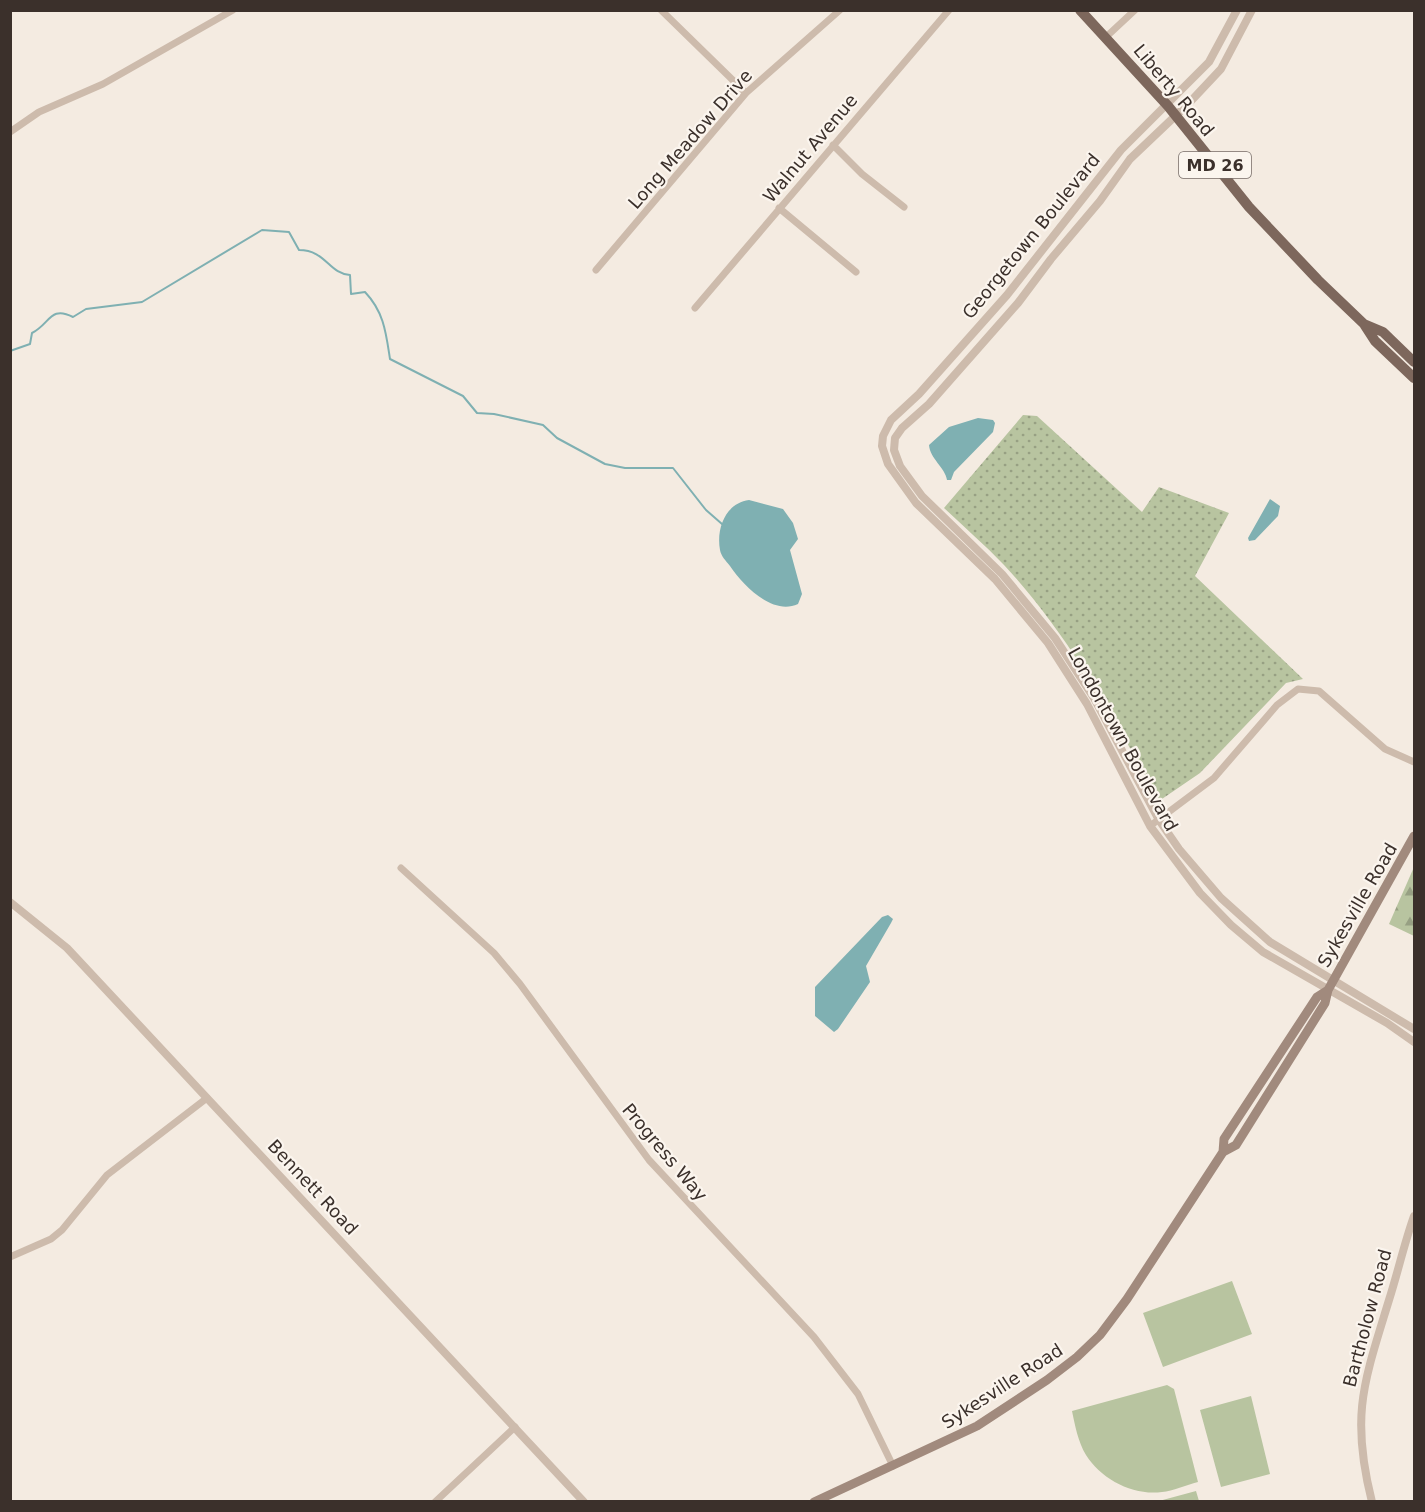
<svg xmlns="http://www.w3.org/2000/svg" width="1425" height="1512" viewBox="0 0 1425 1512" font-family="'DejaVu Sans',sans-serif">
<defs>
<pattern id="grass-dots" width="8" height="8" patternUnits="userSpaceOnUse" patternTransform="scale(1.5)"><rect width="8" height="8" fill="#b8c4a0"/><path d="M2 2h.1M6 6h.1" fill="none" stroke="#97a083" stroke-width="1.8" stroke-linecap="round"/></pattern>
<pattern id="forest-firs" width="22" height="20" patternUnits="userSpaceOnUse" patternTransform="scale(1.5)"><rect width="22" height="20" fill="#b8c4a0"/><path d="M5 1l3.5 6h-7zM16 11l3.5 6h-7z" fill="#97a083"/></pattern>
</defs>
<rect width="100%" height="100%" fill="#f4ebe1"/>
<!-- grass -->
<path fill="url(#grass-dots)" d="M 1023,415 L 1037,416 L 1142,512 L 1159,487 L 1229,513 L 1195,576 L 1303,679 L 1286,683 L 1200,773 L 1159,801 C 1114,718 1069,635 1004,565 C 985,545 964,527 944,508 Z"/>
<!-- forest -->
<path fill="url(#forest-firs)" d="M 1414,867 L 1414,936 L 1389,924 Z"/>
<!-- pitch -->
<path fill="#b8c4a0" d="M 1232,1281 L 1252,1334 L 1163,1367 L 1143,1313 Z
M 1167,1385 L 1174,1389 L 1198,1482 C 1186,1485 1173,1491 1162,1492 C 1133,1496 1101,1479 1086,1455 C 1078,1442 1075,1425 1072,1411 Z
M 1251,1396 L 1270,1474 L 1221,1487 L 1200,1410 Z
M 1196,1491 L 1199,1501 L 1159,1501 Z"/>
<!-- water -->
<path fill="#7fb0b2" d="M 978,418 L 993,420 L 995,423 L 993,432 L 954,472 L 951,480 L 947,480 C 945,467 930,459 929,445 L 949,427 Z
M 1270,499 L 1280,506 L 1278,516 L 1255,540 L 1249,541 L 1248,538 Z
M 749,500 L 783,509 L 793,523 L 798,539 L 790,550 L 802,594 L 798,604 C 772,616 743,585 730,566 C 726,561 721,556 720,550 C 716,528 726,503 749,500 Z
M 888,915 L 893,919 L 891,923 L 866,966 L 870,982 L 838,1029 L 834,1032 L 815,1016 L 815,987 L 882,917 Z"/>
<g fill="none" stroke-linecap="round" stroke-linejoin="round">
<!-- stream -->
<path stroke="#7fb0b2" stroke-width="2" d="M 10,351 L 30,344 L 32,333 C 50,324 50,305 73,317 L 86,309 L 142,302 L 262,230 L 289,232 L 299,250 C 326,250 329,274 350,275 L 351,294 L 365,292 C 384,312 386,333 390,359 L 463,396 L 477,413 L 494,414 L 543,425 L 557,438 L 605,464 L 625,468 L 673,468 L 706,510 L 722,524"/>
<!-- minor -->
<path stroke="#cdbbac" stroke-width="7" d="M 661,10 L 746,93
M 1106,37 L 1135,10
M 10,132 L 39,112 L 103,84 L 233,10
M 833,145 L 862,174 L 904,207
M 779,208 L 856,272
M 596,270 L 746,93 L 840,10
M 695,308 L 949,10
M 1150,826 L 1214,778 L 1277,705 L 1298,689 L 1319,691 L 1385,749 L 1414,762
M 401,868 L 494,953 L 520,984 L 649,1160 L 814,1337 L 858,1394 L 893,1466
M 10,1257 L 51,1239 L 62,1230 L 107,1175 L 207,1098
M 435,1502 L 515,1427"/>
<!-- tertiary -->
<path stroke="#cdbbac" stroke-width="8" d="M 1237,10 L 1209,62 L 1121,150 L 1007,295 L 919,394 L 891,420 L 883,436 L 882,446 L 888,464 L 916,503 L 995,579 L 1048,643 L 1087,704 L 1150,826 L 1200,893 L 1231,925 L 1263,952 L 1387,1023 L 1414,1042
M 1252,10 L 1221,69 L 1190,102 L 1130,159 L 1100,201 L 1051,259 L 1018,303 L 929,404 L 902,428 L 895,438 L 894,450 L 900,466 L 922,496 L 1002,574 L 1055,638 L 1094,698 L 1159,820 L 1179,849 L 1221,898 L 1270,942 L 1414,1029
M 10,902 L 67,948 L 584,1502
M 1372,1502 C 1350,1415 1364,1382 1389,1300 C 1398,1272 1404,1244 1414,1216"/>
<!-- secondary -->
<path stroke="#a18a7d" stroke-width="9" d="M 1223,1152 L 1236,1145 L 1325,1003 L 1328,990 L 1414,836
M 814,1502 L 977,1426 L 1047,1380 L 1077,1357 L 1100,1335 L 1127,1299 L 1223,1152 L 1224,1139 L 1317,997 L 1328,990"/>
<!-- primary -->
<path stroke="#7d675c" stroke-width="10" d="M 1080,10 L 1168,106 L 1249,207 L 1318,280 L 1364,324 L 1375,341 L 1414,378
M 1364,324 L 1383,332 L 1414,362"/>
</g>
<g text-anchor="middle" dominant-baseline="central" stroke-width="4.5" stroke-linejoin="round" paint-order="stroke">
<!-- shield labels -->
<rect fill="#fbf5ee" stroke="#756b66" stroke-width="1.5" x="1179" y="152" width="72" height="26" rx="4.5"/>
<g font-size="16" font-weight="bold" fill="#3b302b">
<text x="1215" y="165">MD 26</text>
</g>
<!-- street labels -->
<g font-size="18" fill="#3b302b" stroke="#fbf5ee">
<text transform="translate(1174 90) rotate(50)">Liberty Road</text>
<text transform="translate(690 139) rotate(-49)">Long Meadow Drive</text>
<text transform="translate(810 148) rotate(-50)">Walnut Avenue</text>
<text transform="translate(1031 236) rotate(-51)">Georgetown Boulevard</text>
<text transform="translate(1123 739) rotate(61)">Londontown Boulevard</text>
<text transform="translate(1357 905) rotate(-60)">Sykesville Road</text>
<text transform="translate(665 1152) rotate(50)">Progress Way</text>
<text transform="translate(313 1187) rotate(47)">Bennett Road</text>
<text transform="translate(1367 1318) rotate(-75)">Bartholow Road</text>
<text transform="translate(1002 1386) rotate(-33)">Sykesville Road</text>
</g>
</g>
<!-- border -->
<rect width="1425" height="1512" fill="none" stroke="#3b302b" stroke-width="24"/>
</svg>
